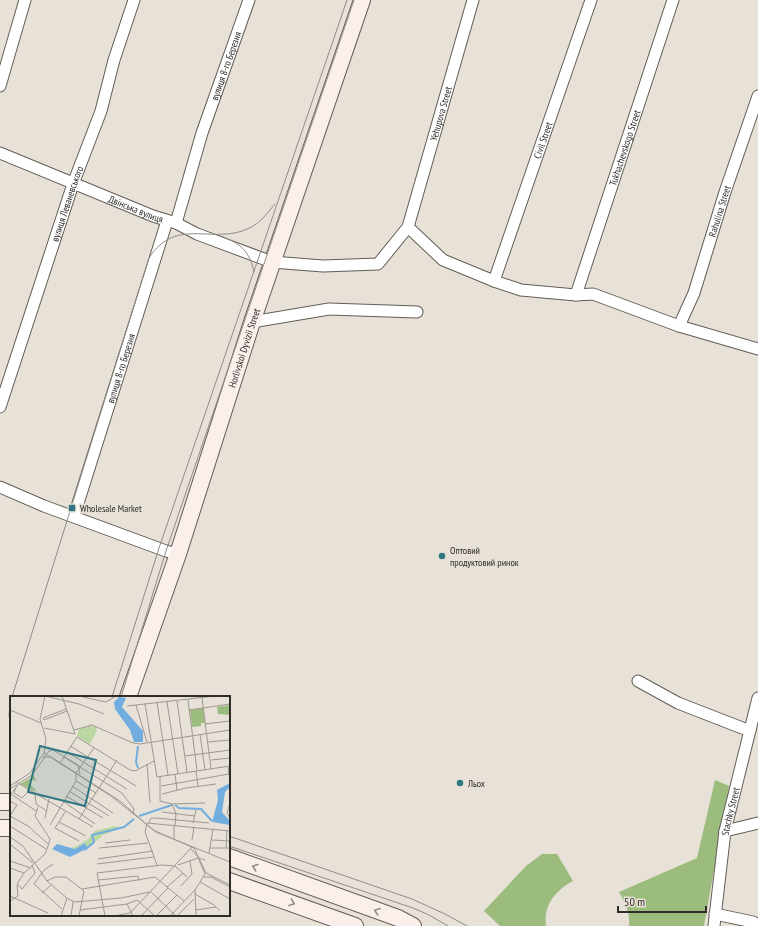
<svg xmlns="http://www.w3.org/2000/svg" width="758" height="926" viewBox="0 0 758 926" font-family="'PT Sans Narrow',sans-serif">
<rect width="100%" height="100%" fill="#e7e1d8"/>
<!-- forest -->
<path fill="#9bbc7c" d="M 715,780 L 729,786 L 704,926 L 629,926 C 630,912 626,904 619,892 L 697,858 Z
M 542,854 L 557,854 L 573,881 C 556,890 543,905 546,926 L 500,926 L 484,911 L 526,866 Z"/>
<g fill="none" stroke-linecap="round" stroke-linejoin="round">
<defs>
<g id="minor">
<path d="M 0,86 L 25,0"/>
<path id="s1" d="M 0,153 L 153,216 L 176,223 L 197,234 L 272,262 L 323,266 L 378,264 L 408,227 L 443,260 L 494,281 L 521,290 L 576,295 L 593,294 L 679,326 L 758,349"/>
<path id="s2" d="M 176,223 L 202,133 L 249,0"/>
<path id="s3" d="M 408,227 L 473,0"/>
<path id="s4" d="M 494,281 L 591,0"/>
<path id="s5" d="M 576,295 L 673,0"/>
<path d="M 252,322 L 329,309 L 417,312"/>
<path id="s6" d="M 679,326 L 694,293 L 725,192 L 758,96"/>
<path id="s7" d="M 0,407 L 73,184 L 101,111 L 114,60 L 134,0"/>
<path d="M 0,487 L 44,506 L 166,551 L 178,554"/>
<path id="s8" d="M 74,516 L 167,221"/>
<path d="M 638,681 L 678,703 L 750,731"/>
<path d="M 725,831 L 758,823"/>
<path d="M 715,914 L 753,922 L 758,925"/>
<path id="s9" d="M 714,926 L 725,831 L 758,698"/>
</g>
<g id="secondary">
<path id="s10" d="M 128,697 L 178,554 L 252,322 L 362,0"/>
<path d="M 0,802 L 11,802"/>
<path d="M 0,828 L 11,828"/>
<path d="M 229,857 L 398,918 L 413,926"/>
<path d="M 229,881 L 355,926"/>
</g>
</defs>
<!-- minor casing -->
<use href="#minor" stroke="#625d55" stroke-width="13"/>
<!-- secondary casing -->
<use href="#secondary" stroke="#625d55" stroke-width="18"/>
<!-- minor -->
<use href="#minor" stroke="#fff" stroke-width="11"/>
<!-- secondary -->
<use href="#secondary" stroke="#fbefec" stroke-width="16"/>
<!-- tram -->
<path stroke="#918c86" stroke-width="1" d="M 221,236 C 241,244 249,250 254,272
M 12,697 L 149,258 C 177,214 216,248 253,226 C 262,221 268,212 275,204
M 112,697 L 159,548 L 347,0
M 121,697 L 166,551 L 354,0
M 11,699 L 9,715 L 11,727
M 229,836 L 412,899 L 445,914 L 467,926
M 229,846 L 413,908 L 429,915 L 448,926"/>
</g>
<!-- one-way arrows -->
<defs><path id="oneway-chevron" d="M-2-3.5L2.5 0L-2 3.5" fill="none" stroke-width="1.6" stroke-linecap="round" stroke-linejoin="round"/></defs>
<g stroke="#948d8a">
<use href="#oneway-chevron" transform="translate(255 867) rotate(-160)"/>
<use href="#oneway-chevron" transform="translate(292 903) rotate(20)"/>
<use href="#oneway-chevron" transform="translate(377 911) rotate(-160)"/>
</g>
<!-- markers -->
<g fill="#2f7780" stroke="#e7e1d8" stroke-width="1.5">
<rect x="68" y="504" width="8" height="8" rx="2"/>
<circle cx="442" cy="556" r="4"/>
<circle cx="460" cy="783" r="4"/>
</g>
<g text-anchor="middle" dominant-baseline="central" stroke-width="3.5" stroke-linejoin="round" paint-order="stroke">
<!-- street labels -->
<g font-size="10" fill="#2e2b28" stroke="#e7e1d8">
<text stroke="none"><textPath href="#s2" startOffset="165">вулиця 8-го Березня</textPath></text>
<text stroke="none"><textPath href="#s3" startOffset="118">Yehupova Street</textPath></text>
<text stroke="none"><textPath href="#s4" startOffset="149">Civil Street</textPath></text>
<text stroke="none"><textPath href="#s5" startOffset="155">Tukhachevskogo Street</textPath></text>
<text stroke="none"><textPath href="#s7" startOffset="214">вулиця Леваневського</textPath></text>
<text stroke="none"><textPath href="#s1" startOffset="147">Двінська вулиця</textPath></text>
<text stroke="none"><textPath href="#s6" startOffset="122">Rahulina Street</textPath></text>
<text stroke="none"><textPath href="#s10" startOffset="368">Horlivskoi Dyvizii Street</textPath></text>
<text stroke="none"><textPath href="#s8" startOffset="155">вулиця 8-го Березня</textPath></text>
<text stroke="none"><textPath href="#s9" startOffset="116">Stachky Street</textPath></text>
</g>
<!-- poi labels -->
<g font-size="10" fill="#2e2b28" stroke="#e7e1d8" text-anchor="start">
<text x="80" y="508">Wholesale Market</text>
<text x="450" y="550">Оптовий<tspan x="450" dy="12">продуктовий ринок</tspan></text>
<text x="468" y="783">Льох</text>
</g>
</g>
<!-- overview -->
<g transform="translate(10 696)">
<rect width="220" height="220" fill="#e7e1d8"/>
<path d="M 78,30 L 86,31 L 87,34 L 80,48 L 67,40 L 69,33 ZM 105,130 L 111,132 L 93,139 L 72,157 L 77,151 L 75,147 L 65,153 L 60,152 L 65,151 L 78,143 L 85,135 Z" fill="#bad7a1"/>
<path d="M 220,9 L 220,19 L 208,18 L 207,11 ZM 193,12 L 195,27 L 191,27 L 191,30 L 182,31 L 180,14 ZM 24,80 L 26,85 L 21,83 L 19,87 L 27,96 L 10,88 Z" fill="#9bbc7c"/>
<path d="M 109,1 L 116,2 L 112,11 L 133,35 L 133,46 L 124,46 L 120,34 L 105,13 L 104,6 ZM 220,87 L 220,91 L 215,96 L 212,116 L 220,125 L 220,129 L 202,126 L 208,104 L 207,94 ZM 75,147 L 77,151 L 74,154 L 60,161 L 42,153 L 47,148 L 65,153 Z" fill="#71aedf"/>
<path fill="none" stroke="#71aedf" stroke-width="2" d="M 128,50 L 126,66 L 128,72M 165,109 L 169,112 L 191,113 L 202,125M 129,120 L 162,109M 75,154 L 84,146 L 82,139 L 114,131 L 124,123"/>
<path fill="none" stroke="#9d9892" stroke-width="1" d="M 35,0 L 69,8 L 94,18M 73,1 L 96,6 L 106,0M 192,2 L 201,73M 178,4 L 187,74M 167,5 L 177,76M 147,6 L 158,79M 157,6 L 168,78M 135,8 L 147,81 L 220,70M 126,9 L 137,46M 117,10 L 205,0M 0,14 L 31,27M 179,14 L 220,8M 34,24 L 33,22 L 56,13M 34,24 L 57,15M 195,28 L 220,25M 34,32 L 65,38 L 52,0M 64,34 L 82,29 L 123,47 L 130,48 L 220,34M 190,38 L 195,74M 198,46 L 220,44M 60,50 L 126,90M 57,56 L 117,93M 34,57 L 101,100 L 146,136 L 220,166M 175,60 L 220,54M 54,61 L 70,71M 33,62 L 39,55 L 43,54 L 68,69 L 70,78M 201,64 L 220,62M 50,67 L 67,41 L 120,74 L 125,75 L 144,65M 137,68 L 140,107M 70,71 L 112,97 L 124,113 L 123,118M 218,71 L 220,84M 186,75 L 188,90M 165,78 L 167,94M 150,81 L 150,105 L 162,108 L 195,107M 66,85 L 86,97M 6,86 L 83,131M 8,89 L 1,98 L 26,115M 0,90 L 20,77 L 34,57 L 36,43 L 30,23 L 35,0M 62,90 L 103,117M 151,90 L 219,78M 6,91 L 4,97 L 12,102 L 20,94M 0,93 L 22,79 L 35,61 L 41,61 L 110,105 L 143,134 L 184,152 L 196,177 L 220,189M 59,95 L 99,120M 25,96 L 26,108 L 37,115M 152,98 L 176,92 L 206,88M 56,100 L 93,122M 0,105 L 7,109 L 0,120M 53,105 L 85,128M 220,107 L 217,117 L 220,122M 162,108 L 166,118 L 165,130M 55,116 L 49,126 L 76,140M 152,116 L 185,120M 0,120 L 18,130 L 38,148M 35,122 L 39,103M 69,123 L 107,64M 49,126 L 45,132 L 69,145M 139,127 L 141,122 L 146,122 L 199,127M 183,127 L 186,114M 40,129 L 66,85 L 66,77 L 84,52M 0,130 L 36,153M 0,141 L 13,150 L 37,185 L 58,203 L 65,206 L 111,202 L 140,196 L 182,151M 164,143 L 164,130M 182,144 L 184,131M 202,144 L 220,145M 95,147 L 120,144M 0,148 L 23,167M 89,152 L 138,147M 200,152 L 220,152M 216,152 L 217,135M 181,153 L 188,161 L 195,178 L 185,194 L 186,220M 199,157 L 203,133M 88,163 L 143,155M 0,165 L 21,172M 43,168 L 34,174 L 24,188 L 52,213M 87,168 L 144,161M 147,169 L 135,136 L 137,127 L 220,135M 168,169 L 188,162 L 195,164M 0,172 L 14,177M 194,181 L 201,181 L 220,191M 88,184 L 128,180 L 129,185M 37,185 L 45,181 L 56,181 L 74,195 L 69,220M 190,186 L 220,203M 7,188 L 14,177 L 35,158 L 38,150 L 40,143 L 25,120 L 28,111M 7,188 L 12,193 L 25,177 L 22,169M 171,190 L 182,178 L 180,165M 157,191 L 173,177M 72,193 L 145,181 L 174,205M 141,196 L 166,220M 32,197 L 41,189M 185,198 L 204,209 L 210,215M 0,200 L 38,217M 0,205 L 8,200 L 7,189M 117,208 L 123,220M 70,214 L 117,208 L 127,204 L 145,220M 186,214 L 206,211M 51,220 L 57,202M 61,220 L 63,206M 95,220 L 87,177 L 152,169 L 165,170 L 177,181M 104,220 L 120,217 L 140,196M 131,220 L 158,192M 146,220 L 167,199M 160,220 L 185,194M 167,220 L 184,203M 201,220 L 220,220"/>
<path fill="#2f7780" fill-opacity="0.15" stroke="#2f7780" stroke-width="2" d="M 30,50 L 86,64 L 75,110 L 18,96 Z"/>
<rect width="220" height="220" fill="none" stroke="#2e2b28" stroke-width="2"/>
</g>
<!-- scale -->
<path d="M618 906v6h88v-6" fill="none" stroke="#2e2b28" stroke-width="2"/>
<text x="624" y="906" font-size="12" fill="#2e2b28" stroke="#e7e1d8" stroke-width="3" paint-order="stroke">50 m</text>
</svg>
